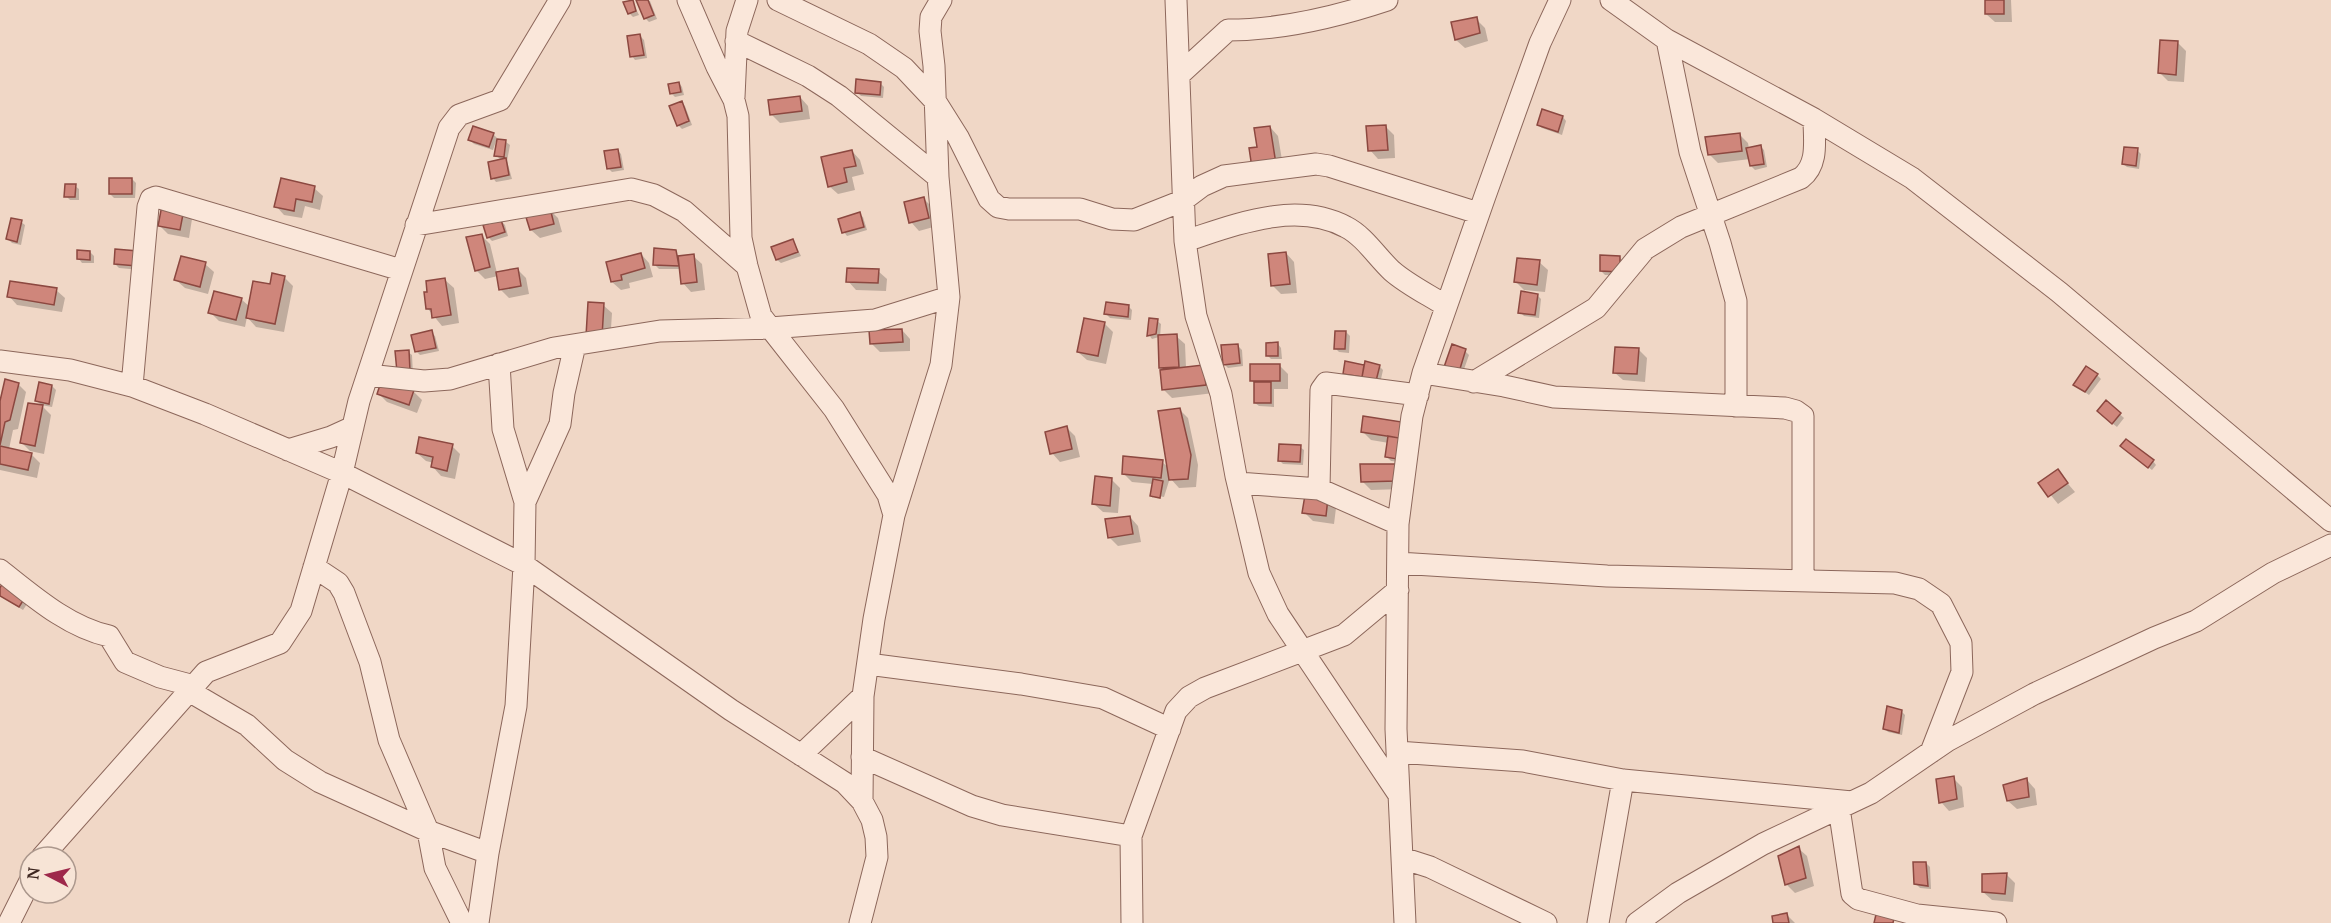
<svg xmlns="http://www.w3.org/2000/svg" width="2331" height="923" viewBox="0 0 2331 923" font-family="'PT Serif',serif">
<rect width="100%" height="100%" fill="#f0d7c6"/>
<!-- shadow -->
<path fill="#0003" d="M 640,0 L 650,1 L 657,19 L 649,22 L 645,18 Z
M 1986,0 L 2011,0 L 2012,22 L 1995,22 L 1986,14 Z
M 632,1 L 639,15 L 633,17 L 629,13 Z
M 1476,19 L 1485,28 L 1488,41 L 1465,48 L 1456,40 Z
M 640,36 L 644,40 L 647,58 L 635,60 L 632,56 Z
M 2178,43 L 2186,51 L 2184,82 L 2168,81 L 2160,73 Z
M 679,83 L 682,87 L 684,95 L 675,97 L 671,93 Z
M 880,83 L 884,87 L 883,98 L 861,96 L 857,92 Z
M 800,97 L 808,106 L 810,119 L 780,123 L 771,114 Z
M 681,103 L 685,106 L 692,125 L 682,129 L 678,125 Z
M 1543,111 L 1563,117 L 1566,121 L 1562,135 L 1542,128 L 1538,125 Z
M 1385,126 L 1394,135 L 1395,158 L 1378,159 L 1370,150 Z
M 1270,127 L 1278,136 L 1284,172 L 1258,148 Z
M 493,134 L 497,138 L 493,150 L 474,144 L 470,140 Z
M 1739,134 L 1748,143 L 1749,149 L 1761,147 L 1764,150 L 1767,167 L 1755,170 L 1751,166 L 1750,159 L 1718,163 L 1709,154 Z
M 506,142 L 510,145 L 507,161 L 512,179 L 496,182 L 493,178 L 501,160 L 496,155 Z
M 617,150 L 621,154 L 624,170 L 612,172 L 609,169 Z
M 2137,150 L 2141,154 L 2139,169 L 2127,167 L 2123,164 Z
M 852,151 L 860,160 L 864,174 L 852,177 L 855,190 L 838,194 L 829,186 Z
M 132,179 L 136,183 L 135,198 L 114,198 L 110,194 Z
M 75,186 L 79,189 L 79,200 L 70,200 L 66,196 Z
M 314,188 L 323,196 L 320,210 L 305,206 L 302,218 L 284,215 L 276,206 Z
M 923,198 L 932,207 L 937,226 L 919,231 L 911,222 Z
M 549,209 L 558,218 L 562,232 L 540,238 L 531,230 Z
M 184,211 L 192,219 L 189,238 L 168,234 L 159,225 Z
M 859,214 L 863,217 L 867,230 L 847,236 L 844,232 Z
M 501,221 L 505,225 L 508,236 L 492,241 L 488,237 Z
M 21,222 L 25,225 L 21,245 L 12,243 L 8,239 Z
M 481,235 L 490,244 L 497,273 L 518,270 L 526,278 L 529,294 L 509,298 L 500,289 L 498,276 L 485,279 L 476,270 Z
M 793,240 L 801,256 L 781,263 L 777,260 L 773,248 Z
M 116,250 L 141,270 L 119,268 L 115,264 Z
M 90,252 L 94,256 L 94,263 L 82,263 L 79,259 Z
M 675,252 L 680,258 L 693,256 L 702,264 L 705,290 L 691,292 L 683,283 L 681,269 L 659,269 L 655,265 Z
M 1286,253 L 1294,262 L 1297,293 L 1281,294 L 1273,286 Z
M 641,254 L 649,263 L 653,277 L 629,283 L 630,288 L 621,290 L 612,282 Z
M 1619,257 L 1623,261 L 1623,275 L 1605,275 L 1601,271 Z
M 1539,262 L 1548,270 L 1545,292 L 1524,290 L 1515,281 Z
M 205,264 L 214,272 L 208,294 L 185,288 L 176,280 Z
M 878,271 L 887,279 L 886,291 L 856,290 L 848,281 Z
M 284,277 L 293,286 L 284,332 L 256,327 L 247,317 L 245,327 L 219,321 L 210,312 L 241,299 L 250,307 L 271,286 Z
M 445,280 L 454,288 L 459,323 L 442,326 L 428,309 Z
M 56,290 L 65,298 L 62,312 L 17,305 L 9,296 Z
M 1537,295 L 1541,299 L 1539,318 L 1524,316 L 1520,312 Z
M 603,305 L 612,313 L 610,344 L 587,335 Z
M 1128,306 L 1132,310 L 1131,320 L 1110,318 L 1106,314 Z
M 1157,321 L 1161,324 L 1160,337 L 1176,336 L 1185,344 L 1186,368 L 1203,366 L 1214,393 L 1172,398 L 1164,390 L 1164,371 L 1161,368 L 1159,337 L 1152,339 L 1149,335 Z
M 1104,323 L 1113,332 L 1106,364 L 1087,360 L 1078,352 Z
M 902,330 L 910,339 L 910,351 L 880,352 L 871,343 Z
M 431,332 L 435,336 L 439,351 L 420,355 L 416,351 Z
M 1346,332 L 1350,336 L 1349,353 L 1339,352 L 1335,348 Z
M 1278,344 L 1281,348 L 1282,359 L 1271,359 L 1267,355 Z
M 1238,346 L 1242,350 L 1243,366 L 1228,368 L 1224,364 Z
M 1639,350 L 1647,358 L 1645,382 L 1623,380 L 1614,372 Z
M 1465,351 L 1469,355 L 1462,375 L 1449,371 Z
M 408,352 L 412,355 L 413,375 L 399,372 Z
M 1347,363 L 1365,367 L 1379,366 L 1383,370 L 1379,388 L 1348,377 L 1345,373 Z
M 1280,366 L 1288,374 L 1288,389 L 1274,389 L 1274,407 L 1259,406 L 1255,403 L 1255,384 L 1251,380 Z
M 2097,375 L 2101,379 L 2089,395 L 2079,388 Z
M 18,384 L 26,392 L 18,429 L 13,430 L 9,449 L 31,454 L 40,463 L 37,478 L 0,470 L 0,408 Z
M 52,386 L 56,390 L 52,407 L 41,405 L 37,401 Z
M 413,391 L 422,400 L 417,413 L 387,402 L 378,393 Z
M 2106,402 L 2124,418 L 2117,427 L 2102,415 Z
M 43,407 L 51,415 L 44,454 L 30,451 L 22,443 Z
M 1179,409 L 1188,418 L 1198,465 L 1196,487 L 1179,488 L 1170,478 L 1164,497 L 1153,495 L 1153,498 L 1151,495 L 1153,484 L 1132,482 L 1123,473 L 1162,462 L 1170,469 Z
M 1401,423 L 1400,462 L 1391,461 L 1387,457 L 1389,443 L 1371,440 L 1363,432 Z
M 1067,428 L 1075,436 L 1080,457 L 1060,462 L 1052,453 Z
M 452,446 L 460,454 L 455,479 L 441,476 L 433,467 L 434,463 L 426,461 L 417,453 Z
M 1300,447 L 1304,450 L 1303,465 L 1283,464 L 1279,460 Z
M 2126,450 L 2153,461 L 2156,465 L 2152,470 Z
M 1395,465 L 1403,489 L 1371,490 L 1362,481 Z
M 2057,471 L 2075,492 L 2058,504 L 2041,483 Z
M 1111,479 L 1120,488 L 1118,513 L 1103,512 L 1094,504 Z
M 1327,499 L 1336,508 L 1334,524 L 1313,521 L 1304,512 Z
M 1130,517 L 1138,526 L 1141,542 L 1118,546 L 1109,537 Z
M 0,591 L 29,601 L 23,610 L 2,597 Z
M 1901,711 L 1905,715 L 1902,735 L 1888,732 L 1884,728 Z
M 1953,778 L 1962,787 L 1964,807 L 1949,811 L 1941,802 Z
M 2027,780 L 2035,789 L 2037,805 L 2017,809 L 2008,801 Z
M 1798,848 L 1807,856 L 1814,886 L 1795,893 L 1787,885 L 1780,857 Z
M 1926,863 L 1930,867 L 1931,889 L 1920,888 L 1916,884 Z
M 2006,874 L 2015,883 L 2013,902 L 1992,900 L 1983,892 Z
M 1787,915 L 1795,923 L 1775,923 Z"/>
<!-- building -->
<path fill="#cf867b" stroke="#8c4840" stroke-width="1.5" d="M 633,0 L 636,11 L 628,14 L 623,2 Z
M 636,0 L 648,0 L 654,15 L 644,19 Z
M 1985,0 L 2004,0 L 2004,14 L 1985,14 Z
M 1477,17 L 1480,33 L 1455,40 L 1451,22 Z
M 640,34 L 644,55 L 630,57 L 627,36 Z
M 2160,40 L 2178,41 L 2176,75 L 2158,73 Z
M 856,79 L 881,82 L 880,95 L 855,93 Z
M 679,82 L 681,92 L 670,94 L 668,84 Z
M 800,96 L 802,111 L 770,115 L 768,100 Z
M 682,101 L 689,121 L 677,126 L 669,106 Z
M 1542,109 L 1563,116 L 1558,132 L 1537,125 Z
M 1386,125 L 1388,150 L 1368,151 L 1366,126 Z
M 473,126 L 494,133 L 489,147 L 468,140 Z
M 1270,126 L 1276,164 L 1252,168 L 1249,148 L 1257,147 L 1254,128 Z
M 1740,133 L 1742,151 L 1708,155 L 1705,137 Z
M 497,139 L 506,140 L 504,157 L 494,156 Z
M 1761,145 L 1764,164 L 1750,166 L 1746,148 Z
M 2124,147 L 2138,148 L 2136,166 L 2122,164 Z
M 618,149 L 621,167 L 607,169 L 604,151 Z
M 852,150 L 856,166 L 844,168 L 847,182 L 828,187 L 821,157 Z
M 506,158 L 509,175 L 491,179 L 488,162 Z
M 109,178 L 132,178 L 132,194 L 109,194 Z
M 281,178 L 315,186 L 312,202 L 296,199 L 294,211 L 274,207 Z
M 65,184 L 76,184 L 75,197 L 64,197 Z
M 924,197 L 929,218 L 909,223 L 904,202 Z
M 162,205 L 184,209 L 180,230 L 158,226 Z
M 550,208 L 554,224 L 530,230 L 525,214 Z
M 860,212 L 864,227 L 842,233 L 838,219 Z
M 11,218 L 22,220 L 17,242 L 6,239 Z
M 501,220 L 505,232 L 487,238 L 483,225 Z
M 482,234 L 490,267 L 475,271 L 466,237 Z
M 793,239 L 798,252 L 776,260 L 771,247 Z
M 654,248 L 676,250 L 679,266 L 653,265 Z
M 115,249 L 138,251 L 137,266 L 114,264 Z
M 77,250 L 90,251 L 90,260 L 77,259 Z
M 1286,252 L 1290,284 L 1271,286 L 1268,254 Z
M 641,253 L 645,268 L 621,275 L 622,280 L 611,282 L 606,262 Z
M 694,254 L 697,282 L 681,284 L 678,256 Z
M 1600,255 L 1620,256 L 1620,272 L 1600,271 Z
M 181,256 L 206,262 L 200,287 L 174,280 Z
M 1517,258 L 1540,260 L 1537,285 L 1514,282 Z
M 518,268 L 521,286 L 499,290 L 496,272 Z
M 847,268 L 879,269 L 878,283 L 846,282 Z
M 272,273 L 285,276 L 275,324 L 246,318 L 253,281 L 270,284 Z
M 445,278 L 451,315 L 432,318 L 431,309 L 426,309 L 424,292 L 427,292 L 426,281 Z
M 10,281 L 57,288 L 54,305 L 7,297 Z
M 214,291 L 242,298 L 236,320 L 208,313 Z
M 1521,291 L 1538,294 L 1535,315 L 1518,313 Z
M 588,302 L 604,303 L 602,337 L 586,336 Z
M 1106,302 L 1129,305 L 1128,317 L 1104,314 Z
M 1084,318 L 1105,322 L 1098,356 L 1077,352 Z
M 1149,318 L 1158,319 L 1156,334 L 1147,336 Z
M 902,329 L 903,342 L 870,344 L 869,330 Z
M 432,330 L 436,348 L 415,352 L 411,335 Z
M 1335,331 L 1346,331 L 1345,349 L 1334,349 Z
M 1177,334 L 1179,367 L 1159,368 L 1158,335 Z
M 1278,342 L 1278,356 L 1266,356 L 1266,343 Z
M 1238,344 L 1240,363 L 1223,365 L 1221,345 Z
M 1452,344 L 1466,349 L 1459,372 L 1444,367 Z
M 1615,347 L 1639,348 L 1637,374 L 1613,373 Z
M 409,350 L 410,371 L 397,372 L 395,351 Z
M 1345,361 L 1364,365 L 1362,377 L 1343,374 Z
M 1365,361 L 1380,365 L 1375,385 L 1362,377 Z
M 1250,364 L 1280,364 L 1280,381 L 1250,381 Z
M 1203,365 L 1206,385 L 1162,390 L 1160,370 Z
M 2086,366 L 2098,374 L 2085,392 L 2073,385 Z
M 5,379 L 19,383 L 10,420 L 5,422 L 0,445 L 0,401 Z
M 382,379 L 414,390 L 409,405 L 377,394 Z
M 39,382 L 52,385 L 49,404 L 35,401 Z
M 1254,382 L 1271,382 L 1271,403 L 1254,403 Z
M 2106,400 L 2121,413 L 2112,424 L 2097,411 Z
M 28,403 L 43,405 L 35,446 L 20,443 Z
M 1180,408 L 1191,455 L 1188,479 L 1169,480 L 1158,411 Z
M 1363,416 L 1402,422 L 1399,438 L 1361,432 Z
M 1067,426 L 1072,449 L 1050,454 L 1045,432 Z
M 1388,436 L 1399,438 L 1397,459 L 1385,457 Z
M 419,437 L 453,444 L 447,471 L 431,467 L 433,457 L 416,453 Z
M 2126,439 L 2154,460 L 2148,468 L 2120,446 Z
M 1279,444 L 1301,445 L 1300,462 L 1278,461 Z
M 0,446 L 32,453 L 28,470 L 0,464 Z
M 1123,456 L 1163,460 L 1161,478 L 1122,474 Z
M 1360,464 L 1395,464 L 1396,481 L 1361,482 Z
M 2058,469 L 2068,483 L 2048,497 L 2038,483 Z
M 1095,476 L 1112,478 L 1110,506 L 1092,504 Z
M 1153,479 L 1163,481 L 1160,498 L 1150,496 Z
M 1305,495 L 1328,498 L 1326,516 L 1302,513 Z
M 1130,516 L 1133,534 L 1108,538 L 1105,519 Z
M 3,582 L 26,596 L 19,607 L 0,596 L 0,588 Z
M 1887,706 L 1902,710 L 1899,733 L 1883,729 Z
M 1954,776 L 1957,799 L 1939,803 L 1936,779 Z
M 2027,778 L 2029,797 L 2007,801 L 2003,785 Z
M 1799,846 L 1806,878 L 1785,885 L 1778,856 Z
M 1913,862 L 1926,862 L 1928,886 L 1914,884 Z
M 2007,873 L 2005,894 L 1982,892 L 1982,874 Z
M 1877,910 L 1895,913 L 1893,923 L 1874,923 Z
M 1787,913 L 1789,923 L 1773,923 L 1772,916 Z"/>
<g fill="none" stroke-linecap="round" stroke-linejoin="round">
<defs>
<path id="minor" d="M 688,0 L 717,67 L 734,100 L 738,116 L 741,238 L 747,266 L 761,316 L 834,409 L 888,495 L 894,515 L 874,619 L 863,696 L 862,801
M 778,0 L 869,44 L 904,68 L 936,102 L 958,137 L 989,199 L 998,207 L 1009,209 L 1080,209 L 1112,219 L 1134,220 L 1182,201 L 1202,186 L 1224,176 L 1316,164 L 1329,166 L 1478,213
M 1176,0 L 1185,241 L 1196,316 L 1221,394 L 1236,476 L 1259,573 L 1278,614 L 1399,795
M 1611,0 L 1667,40 L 1814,119 L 1912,178 L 2059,292 L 2331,521
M 1667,40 L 1690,152 L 1720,243 L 1736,301 L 1736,406
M 736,41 L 808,76 L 839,96 L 938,177
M 1179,75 L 1228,30 C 1281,30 1336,17 1387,0
M 734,97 L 737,31 L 747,0
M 416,225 L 631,189 L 654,195 L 684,211 L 747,266
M 1185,241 C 1235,225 1295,200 1346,227 C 1364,236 1377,257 1392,271 C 1408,285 1429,295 1446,306
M 0,361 L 70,370 L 132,386 L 205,414 L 342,473 L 524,565 L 731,710 L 845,783 L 862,801 L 872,820 L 876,837 L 877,857 L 860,923
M 1423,373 L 1504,386 L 1554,397 L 1785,408 L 1796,411 L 1803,416 L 1803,581
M 368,375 L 424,381 L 450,379 L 554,348 L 660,331 L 770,328 L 875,320 L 949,297
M 1474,382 L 1596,308 L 1645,249 L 1681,227 L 1801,178 C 1819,164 1814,140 1814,119
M 132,386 L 148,207 L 151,199 L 156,197 L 401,270
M 288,450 L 331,437 L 353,427
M 1238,483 L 1319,489 L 1398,524
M 1319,489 L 1321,390 L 1326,383 L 1418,395
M 525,502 L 560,424 L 564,393 L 575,345
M 894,515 L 941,365 L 949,297 L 938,177 L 934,66 L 930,31 L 931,17 L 941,0
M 1398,563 L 1607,576 L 1895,583 L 1919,589 L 1941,604 L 1961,643 L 1962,672 L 1931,752
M 314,567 L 338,583 L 344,593 L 370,662 L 389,740 L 428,831 L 435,868 L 462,923
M 0,570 C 33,596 68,627 109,636 L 125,662 L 160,677 L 194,686
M 868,664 L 1021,684 L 1103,698 L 1170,729
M 189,691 L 247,725 L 285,760 L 320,782 L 428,831 L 488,853
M 1397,752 L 1523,761 L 1623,780 L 1852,802
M 801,755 L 863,696
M 862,757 L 972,806 L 1002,815 L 1131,836
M 1839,808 L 1852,894 L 1858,899 L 1917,915 L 1996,923
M 42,857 L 206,672 L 280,643 L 301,611 L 342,473 L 359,401 L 449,128 L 459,115 L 500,100 L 560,0
M 1402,858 L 1430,867 L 1546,923
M 9,923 L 30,881
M 478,923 L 488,853 L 516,706 L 524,565 L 525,502 L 503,429 L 499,364
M 1132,923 L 1131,836 L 1176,711 L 1189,697 L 1205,688 L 1344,635 L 1398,590
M 1405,923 L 1396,729 L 1398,524 L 1412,416 L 1423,373 L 1485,196 L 1540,43 L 1560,0
M 1598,923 L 1623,780
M 1637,923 L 1678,893 L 1763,844 L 1871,793 L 1947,741 L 2034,694 L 2154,638 L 2196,621 L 2273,573 L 2331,545"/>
</defs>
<!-- minor casing -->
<use href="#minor" stroke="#8c675b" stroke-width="23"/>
<!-- minor -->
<use href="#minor" stroke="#fae7da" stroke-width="21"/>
</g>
<!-- north arrow -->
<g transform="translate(48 875) rotate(277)"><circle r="28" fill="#f7e4d6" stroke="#ac988d" stroke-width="1.5"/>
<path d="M0-4.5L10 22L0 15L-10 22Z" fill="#9e284b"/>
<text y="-9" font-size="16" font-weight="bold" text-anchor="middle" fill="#3c251f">N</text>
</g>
</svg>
